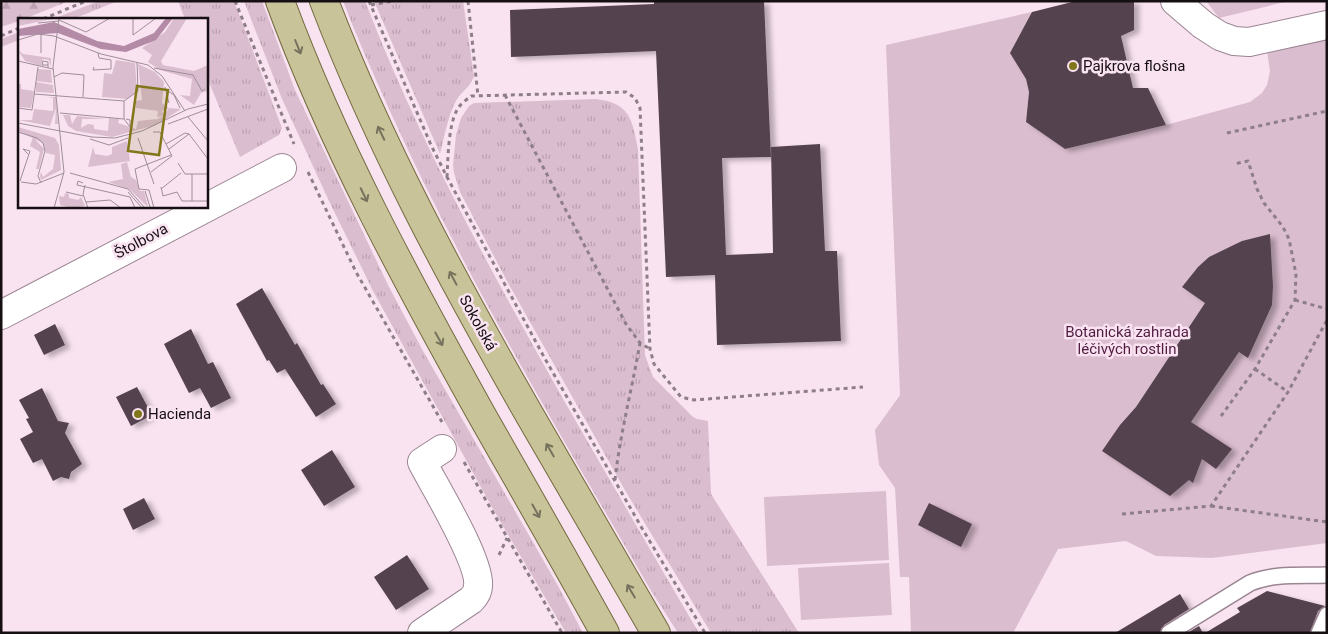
<svg xmlns="http://www.w3.org/2000/svg" width="1328" height="634" viewBox="0 0 1328 634" font-family="Roboto,sans-serif">
<defs>
<pattern id="grass-tufts" width="24" height="20" patternUnits="userSpaceOnUse" patternTransform="scale(1.25)"><rect width="24" height="20" fill="#dbbdd0"/><path d="M3 7l-1-3M5 7V3M7 7l1-3M15 17l-1-3M17 17v-4M19 17l1-3" fill="none" stroke="#bba1b2"/></pattern>
<pattern id="forest-firs" width="22" height="20" patternUnits="userSpaceOnUse" patternTransform="scale(1.25)"><rect width="22" height="20" fill="#dbbdd0"/><path d="M5 1l3.5 6h-7zM16 11l3.5 6h-7z" fill="#bba1b2"/></pattern>
<filter id="shadow"><feDropShadow dx="5.5" dy="3" stdDeviation="2.5" flood-color="#0004"/></filter>
</defs>
<rect width="100%" height="100%" fill="#fae3f1"/>
<!-- grass -->
<path fill="url(#grass-tufts)" d="M 99,1 L 118,1 L 73,19 L 53,19 Z
M 178,1 L 234,1 L 282,128 L 279,135 L 240,157 L 206,75 L 206,19 L 185,19 Z
M 244,1 L 262,1 L 295,90 L 389,287 L 423,351 L 557,584 L 583,633 L 566,633 L 493,509 L 373,291 L 329,201 L 282,99 Z
M 343,1 L 365,1 C 419,142 492,273 566,404 C 610,480 654,557 699,633 L 678,633 L 650,589 C 559,432 464,275 389,109 C 373,73 357,38 343,1 Z
M 374,1 L 463,1 L 474,76 C 469,89 465,88 458,98 C 449,110 444,139 440,154 Z
M 19,32 L 19,40 L 1,47 L 1,39 Z
M 596,99 C 630,103 632,119 638,149 L 645,355 L 653,377 L 693,417 L 697,419 L 708,421 L 711,494 L 799,633 L 711,633 L 626,492 L 508,283 L 460,192 L 454,173 L 453,165 L 456,135 L 461,118 L 469,106 L 474,103 Z"/>
<!-- forest -->
<path fill="url(#forest-firs)" d="M 1,1 L 69,1 L 24,19 L 19,19 L 19,21 L 1,27 Z"/>
<!-- garden -->
<path fill="#dbbdd0" d="M 1206,1 L 1289,1 L 1219,18 Z
M 1032,12 L 1026,79 L 1029,92 L 1026,122 L 1065,149 L 1166,125 L 1250,102 L 1262,93 L 1267,85 L 1270,71 L 1267,51 L 1327,38 L 1327,543 L 1212,558 L 1156,556 L 1126,541 L 1058,549 L 1013,633 L 911,633 L 909,577 L 900,577 L 895,488 L 879,465 L 875,430 L 900,395 L 886,45 Z
M 886,491 L 889,560 L 767,566 L 764,497 Z
M 889,563 L 892,615 L 801,620 L 798,568 Z"/>
<!-- building -->
<path fill="#55434f" filter="url(#shadow)" d="M 654,1 L 764,1 L 771,157 L 722,158 L 726,255 L 773,253 L 771,147 L 820,144 L 825,251 L 837,251 L 841,341 L 717,345 L 715,275 L 666,277 L 656,51 L 511,57 L 510,10 L 654,4 Z
M 1076,1 L 1134,1 L 1134,30 L 1121,36 L 1133,88 L 1148,88 L 1166,125 L 1065,149 L 1026,122 L 1029,92 L 1026,79 L 1010,53 L 1032,12 Z
M 1270,234 L 1273,286 L 1272,305 L 1248,358 L 1239,352 L 1191,422 L 1232,449 L 1216,469 L 1202,459 L 1193,483 L 1189,480 L 1170,496 L 1102,451 L 1120,425 L 1136,407 L 1205,303 L 1182,287 L 1198,267 L 1209,257 L 1242,241 Z
M 262,288 L 295,345 L 297,343 L 321,385 L 323,384 L 336,404 L 316,417 L 285,369 L 277,373 L 269,360 L 267,361 L 236,304 Z
M 55,324 L 65,345 L 44,355 L 34,335 Z
M 191,329 L 208,364 L 213,362 L 231,398 L 211,408 L 200,388 L 189,393 L 164,344 Z
M 137,387 L 152,415 L 131,426 L 116,397 Z
M 42,388 L 58,421 L 69,423 L 65,433 L 82,464 L 71,472 L 69,479 L 61,477 L 53,481 L 42,459 L 33,463 L 20,439 L 33,432 L 26,419 L 29,418 L 19,400 Z
M 332,450 L 355,487 L 324,506 L 301,470 Z
M 144,498 L 155,519 L 133,530 L 123,509 Z
M 929,503 L 972,524 L 961,547 L 918,525 Z
M 407,555 L 429,589 L 396,610 L 374,577 Z
M 1267,591 L 1325,606 L 1318,611 L 1310,633 L 1205,633 L 1240,612 L 1237,608 Z
M 1180,594 L 1189,609 L 1164,625 L 1160,633 L 1115,633 Z
M 1199,626 L 1203,633 L 1187,633 Z"/>
<g fill="none" stroke-linecap="round" stroke-linejoin="round">
<defs>
<path id="lane" d="M 1169,633 L 1250,583 C 1273,573 1302,576 1327,575
M 1319,633 L 1327,615"/>
<path id="street" d="M 1175,1 L 1203,25 L 1220,36 L 1234,41 L 1249,42 L 1327,25
M 1,315 L 282,168
M 422,633 L 471,600 C 475,596 478,592 478,586 C 481,562 435,487 422,462 L 442,449"/>
<path id="primary" d="M 280,1 C 333,145 406,279 480,412 C 522,486 564,559 605,633
M 324,1 C 379,145 453,281 529,414 C 571,487 613,560 656,633"/>
</defs>
<!-- lane casing -->
<use href="#lane" stroke="#9a8592" stroke-width="18"/>
<!-- street casing -->
<use href="#street" stroke="#9a8592" stroke-width="30"/>
<!-- primary casing -->
<use href="#primary" stroke="#726a3e" stroke-width="30"/>
<!-- path -->
<path stroke="#8d7e88" stroke-width="3" stroke-dasharray="4 4" stroke-linecap="butt" d="M 235,1 L 294,144
M 369,1 L 431,145 L 447,177 L 544,357 L 643,530 L 705,633
M 468,1 L 478,96
M 371,5 L 393,1
M 43,19 L 86,1
M 1,36 L 19,28
M 505,95 L 626,324 L 640,343 L 650,349
M 1227,133 L 1327,111
M 308,172 L 356,272 L 442,422
M 447,177 C 448,160 448,126 457,110 C 459,105 466,100 471,96 L 626,92 L 635,98 L 640,108 L 650,349 L 654,364 L 681,397 L 694,400 L 863,387
M 1295,300 L 1327,309
M 1255,369 L 1288,392
M 1221,416 L 1255,369 L 1295,300 L 1296,274 L 1289,239 L 1283,227 L 1264,203 L 1257,189 L 1248,161 L 1234,164
M 464,462 L 562,633
M 615,480 C 620,434 632,389 640,343
M 1211,506 L 1327,522
M 1122,514 L 1211,506 L 1288,392 L 1327,320
M 499,555 L 507,538"/>
<!-- lane -->
<use href="#lane" stroke="#fff" stroke-width="15"/>
<!-- street -->
<use href="#street" stroke="#fff" stroke-width="28"/>
<!-- primary -->
<use href="#primary" stroke="#c8c399" stroke-width="28"/>
</g>
<!-- one-way arrows -->
<defs><path id="oneway-shaft" d="M-6 0H5M1.5-3L5.5 0L1.5 3" fill="none" stroke-width="1.6" stroke-linecap="round" stroke-linejoin="round" transform="scale(1.25)"/></defs>
<g stroke="#77725d">
<use href="#oneway-shaft" transform="translate(298 47) rotate(68)"/>
<use href="#oneway-shaft" transform="translate(381 133) rotate(-116)"/>
<use href="#oneway-shaft" transform="translate(364 195) rotate(64)"/>
<use href="#oneway-shaft" transform="translate(453 278) rotate(-118)"/>
<use href="#oneway-shaft" transform="translate(439 339) rotate(61)"/>
<use href="#oneway-shaft" transform="translate(550 450) rotate(-120)"/>
<use href="#oneway-shaft" transform="translate(536 511) rotate(61)"/>
<use href="#oneway-shaft" transform="translate(631 591) rotate(-121)"/>
</g>
<!-- markers -->
<g fill="#82761a" stroke="#fae3f1" stroke-width="2">
<circle cx="1073" cy="66" r="5"/>
<circle cx="138" cy="414" r="5"/>
</g>
<g text-anchor="middle" dominant-baseline="central" stroke-width="5" stroke-linejoin="round" paint-order="stroke">
<!-- poi labels -->
<g font-size="15" fill="#150e13" stroke="#fae3f1" text-anchor="start">
<text x="1083" y="66">Pajkrova flošna</text>
<text x="148" y="414">Hacienda</text>
</g>
<!-- street labels -->
<g font-size="15" fill="#150e13" stroke="#fae3f1">
<text transform="translate(141 241) rotate(-28)">Štolbova</text>
<text transform="translate(478 323) rotate(61)">Sokolská</text>
</g>
<!-- park labels -->
<g font-size="15" fill="#511d43" stroke="#fae3f1">
<text x="1127" y="332">Botanická zahrada<tspan x="1127" dy="17">léčivých rostlin</tspan></text>
</g>
</g>
<!-- overview -->
<g transform="translate(18 18)">
<rect width="190" height="190" fill="#fae3f1"/>
<path d="M 0,32 L 5,36 L 33,40 L 33,49 L 31,42 L 25,41 L 23,48 L 7,43 ZM 20,51 L 33,52 L 34,65 L 19,63 ZM 18,64 L 35,67 L 36,75 L 18,74 ZM 0,66 L 3,66 L 3,71 L 16,73 L 13,90 L 0,89 ZM 30,79 L 38,79 L 40,106 L 37,106 L 38,90 L 32,108 L 0,102 L 14,102 L 16,91 L 35,93 L 35,80 ZM 151,90 L 163,91 L 138,107 L 94,119 L 58,113 L 50,108 L 45,97 L 52,97 L 54,106 L 59,98 L 88,101 L 64,101 L 63,110 L 70,106 L 76,107 L 76,111 L 90,113 L 91,100 L 101,101 L 100,105 L 118,111 L 120,103 L 139,101 L 146,98 ZM 0,109 L 37,120 L 41,127 L 43,152 L 23,162 L 22,158 L 23,154 L 25,159 L 35,151 L 37,137 L 28,135 L 25,125 L 0,113 ZM 15,119 L 26,131 L 21,151 L 18,151 L 22,134 L 12,128 ZM 109,144 L 113,159 L 118,162 L 122,173 L 126,173 L 130,189 L 111,171 L 90,164 L 105,161 L 103,146 ZM 47,175 L 51,176 L 51,180 L 60,182 L 63,179 L 67,188 L 53,190 L 42,187 L 41,178 L 46,179 Z" fill="#dbbdd0"/>
<path d="M 156,0 L 169,0 L 143,43 L 145,47 L 176,53 L 190,47 L 190,73 L 183,75 L 176,87 L 162,77 L 172,78 L 174,61 L 142,52 L 130,44 L 134,37 L 124,30 L 147,14 ZM 109,123 L 112,143 L 70,149 L 75,129 L 77,136 L 89,138 L 94,136 L 94,129 Z" fill="#dbbdd0"/>
<path d="M 0,0 L 39,0 L 0,8 ZM 98,42 L 117,45 L 119,73 L 109,81 L 84,79 L 86,55 L 94,56 ZM 120,46 L 137,54 L 146,64 L 144,85 L 151,90 L 144,93 L 146,98 L 139,99 L 140,93 L 118,90 L 118,83 L 124,82 Z" fill="#dbbdd0"/>
<path d="M 148,0 L 155,0 L 138,22 L 108,34 L 83,31 L 40,15 L 0,18 L 0,11 L 36,4 L 79,23 L 106,28 L 136,15 Z" fill="#b48ba6"/>
<path fill="none" stroke="#9e8e98" stroke-width="1" d="M 115,0 L 115,17 L 138,0M 41,2 L 68,14 L 92,0M 20,5 L 41,3M 0,22 L 20,16 L 36,18 L 83,36 L 130,47 L 144,58 L 167,93M 23,35 L 23,16M 0,43 L 35,51M 76,49 L 75,52 L 93,51 L 93,42 L 81,40 L 80,35M 30,50 L 30,44 L 25,43 L 24,47 L 30,47M 136,50 L 175,57 L 184,73 L 187,71M 36,59 L 44,55 L 66,57 L 65,79M 147,69 L 151,85M 147,71 L 156,77 L 162,90M 16,76 L 106,83 L 106,101M 106,83 L 120,73 L 119,44M 0,90 L 14,92 L 20,49M 42,95 L 106,101M 170,99 L 190,123M 106,101 L 112,109 L 112,102 L 108,101M 0,105 L 74,119 L 97,120 L 124,113 L 170,91 L 190,86M 150,106 L 190,91M 0,114 L 19,120 L 25,125 L 27,133 L 20,158 L 23,165M 171,116 L 190,141M 120,120 L 136,166M 72,121 L 91,127 L 110,120M 148,126 L 167,115 L 171,116M 151,131 L 171,116M 160,145 L 167,156 L 190,156M 133,154 L 154,138 L 142,114 L 135,114M 52,155 L 110,171 L 127,190M 174,156 L 174,183M 2,163 L 12,133 L 5,131 L 10,136M 3,164 L 18,166 L 46,155M 65,165 L 60,163 L 59,167 L 112,179 L 117,190M 67,167 L 65,176 L 70,190M 143,169 L 145,178 L 159,174 L 164,183 L 190,183M 143,171 L 163,155M 127,173 L 132,189M 48,174 L 65,178M 110,174 L 124,190M 68,184 L 92,182 L 103,190M 36,190 L 46,154 L 35,49 L 41,0M 136,190 L 131,172 L 121,171 L 117,151 L 153,137"/>
<path fill="#82761a" fill-opacity="0.15" stroke="#82761a" stroke-width="2.5" d="M 119,68 L 150,72 L 141,137 L 110,133 Z"/>
<rect width="190" height="190" fill="none" stroke="#150e13" stroke-width="2.5"/>
</g>
<!-- border -->
<rect width="1328" height="634" fill="none" stroke="#150e13" stroke-width="5"/>
</svg>
